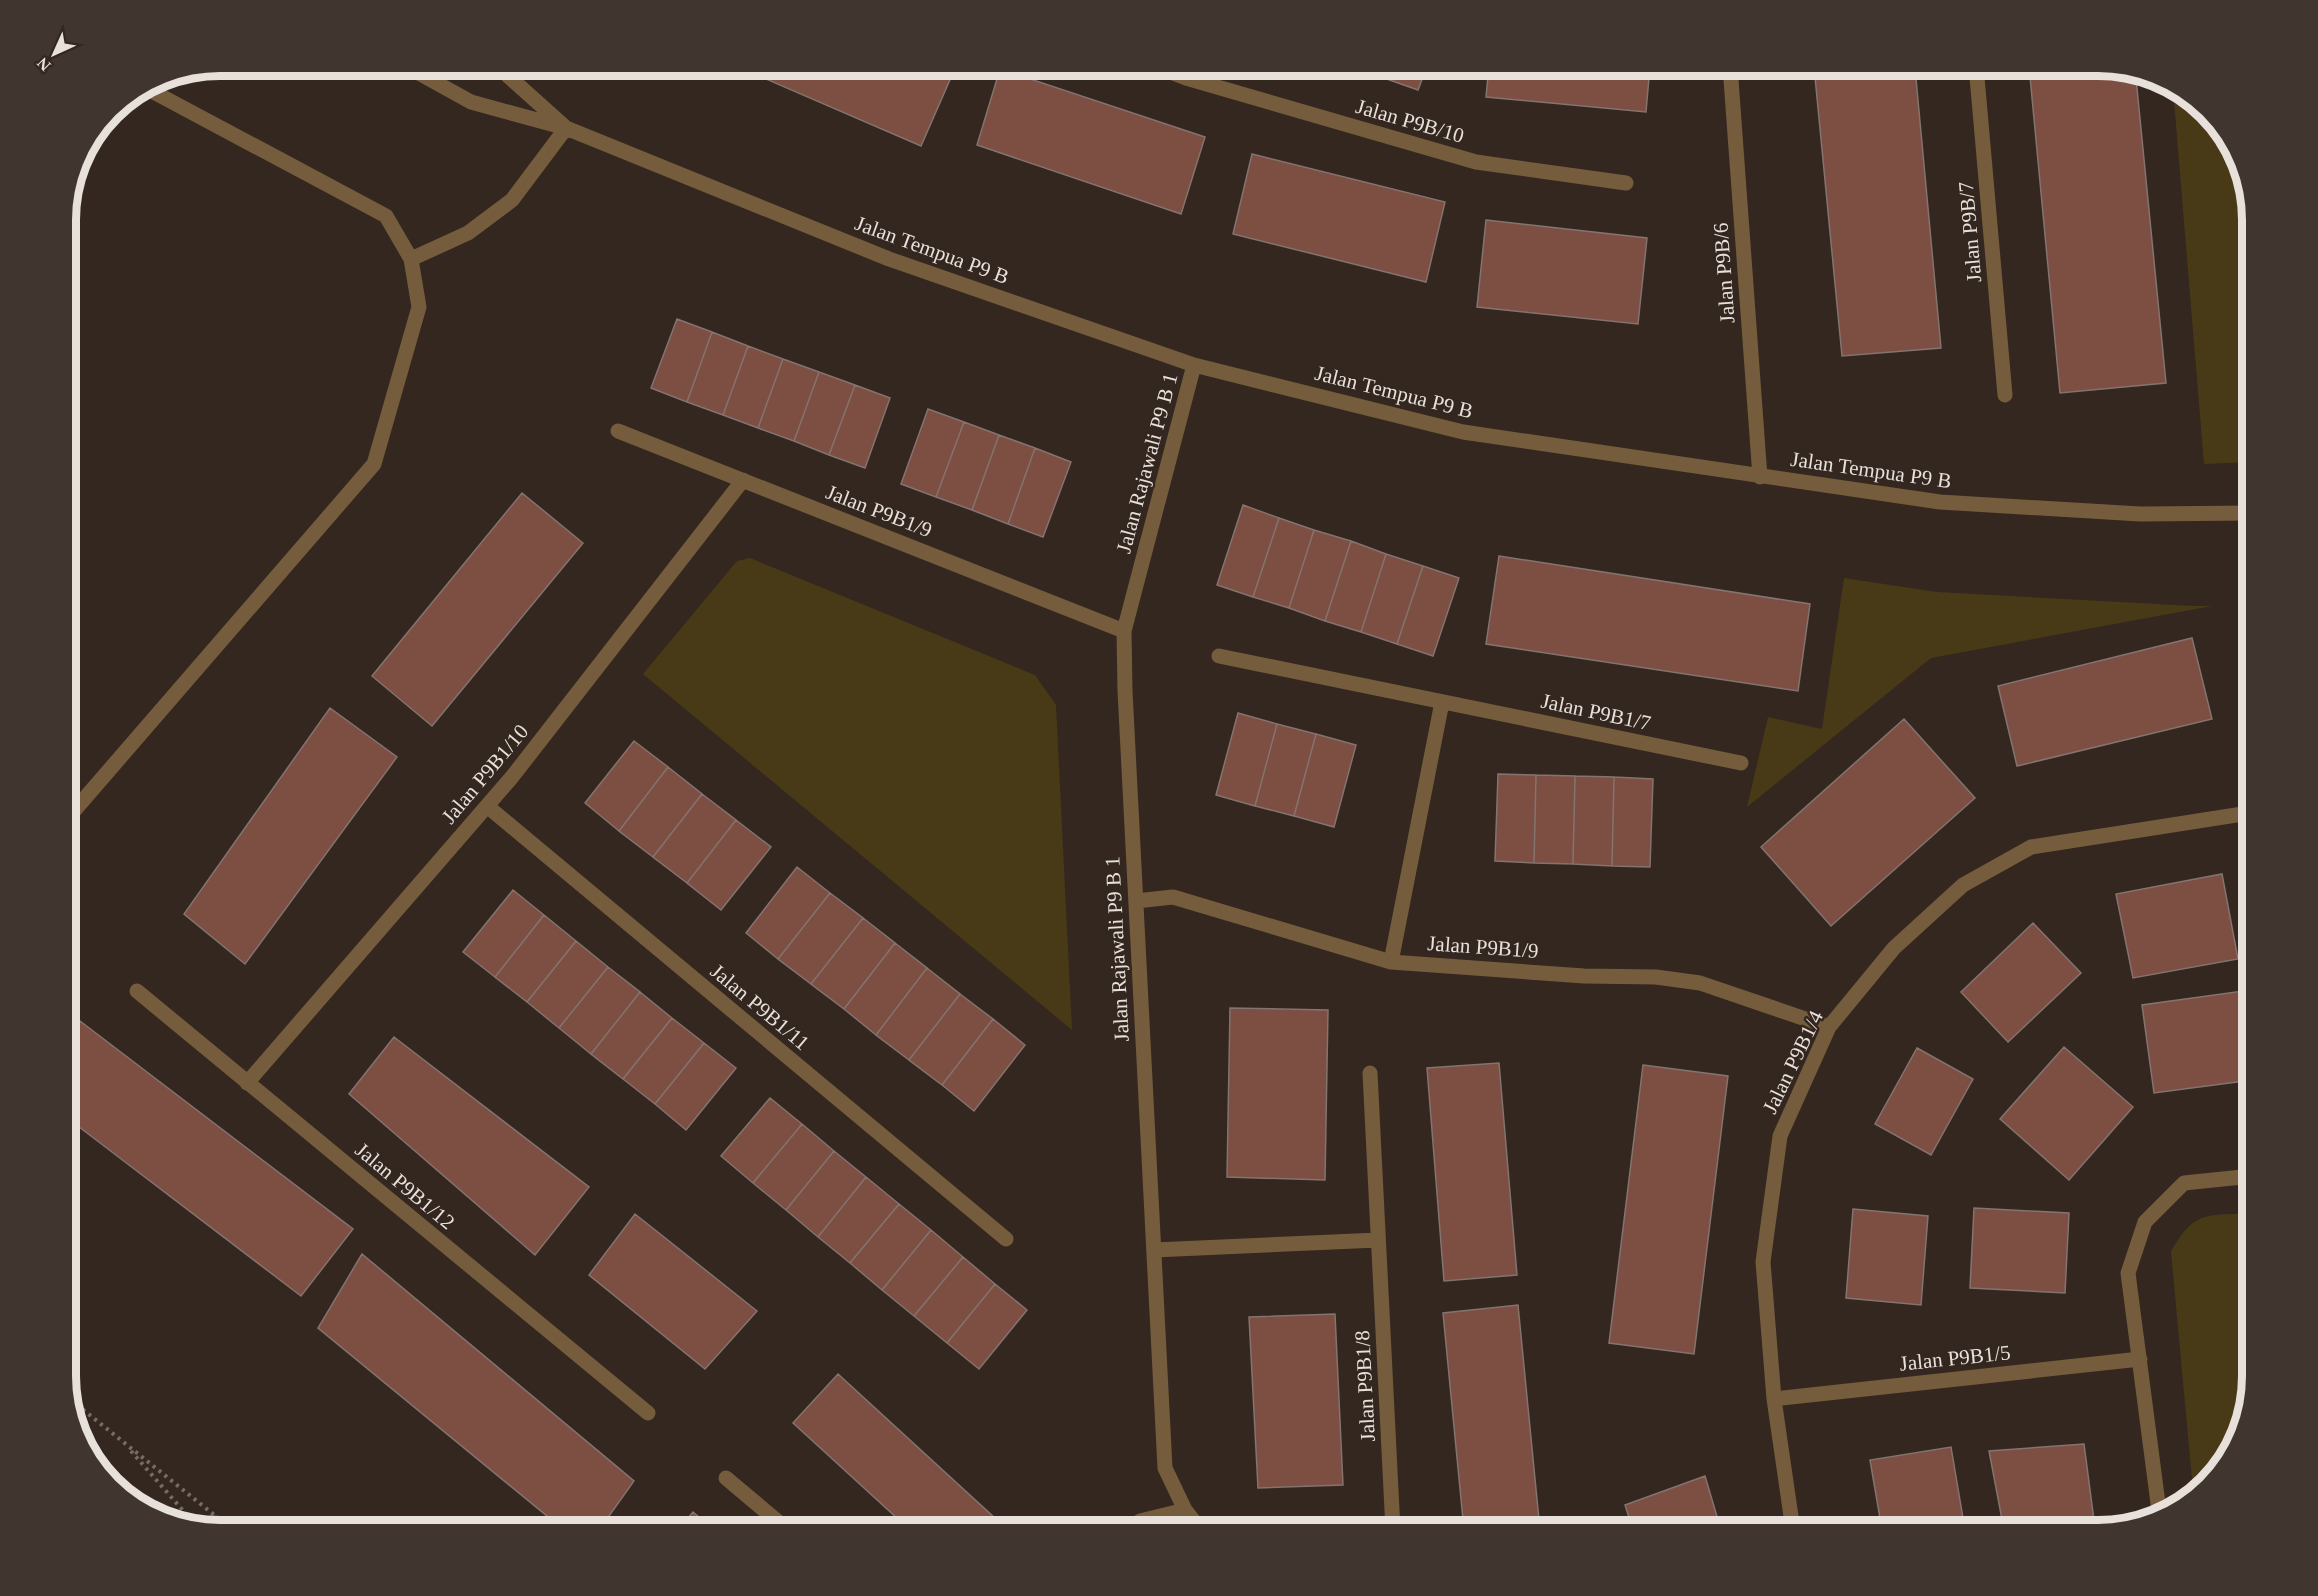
<svg xmlns="http://www.w3.org/2000/svg" width="2318" height="1596" viewBox="0 0 2318 1596" font-family="Georgia,serif">
<rect width="100%" height="100%" fill="#332720"/>
<!-- green -->
<path fill="#483a16" d="M 2173,89 L 2183,92 L 2236,152 L 2252,220 L 2252,462 L 2204,464 Z
M 750,558 L 1035,675 L 1056,705 L 1072,1030 L 643,674 L 737,561 Z
M 1844,578 L 1937,592 L 2194,606 L 2212,606 L 1931,658 L 1747,807 L 1768,717 L 1822,729 Z
M 2252,1213 L 2252,1376 L 2226,1461 L 2193,1490 L 2171,1252 C 2194,1209 2208,1216 2252,1213 Z"/>
<!-- building -->
<path fill="#7d4e42" stroke="#84736f" stroke-width="1.5" d="M 736,66 L 956,66 L 921,146 Z
M 1350,66 L 1427,66 L 1418,90 Z
M 1489,66 L 1650,66 L 1646,112 L 1486,97 Z
M 2029,66 L 2097,66 L 2136,78 L 2166,383 L 2060,393 Z
M 1915,68 L 1941,348 L 1842,356 L 1815,77 Z
M 1000,69 L 1205,137 L 1181,214 L 977,145 Z
M 1252,154 L 1445,202 L 1426,282 L 1233,234 Z
M 1486,220 L 1647,238 L 1638,324 L 1477,307 Z
M 677,319 L 712,332 L 687,402 L 651,388 Z
M 712,332 L 748,346 L 723,415 L 687,402 Z
M 748,346 L 783,359 L 758,428 L 723,415 Z
M 783,359 L 819,372 L 794,441 L 758,428 Z
M 819,372 L 855,385 L 829,455 L 794,441 Z
M 855,385 L 890,398 L 865,468 L 829,455 Z
M 928,409 L 964,422 L 936,497 L 901,484 Z
M 964,422 L 999,435 L 972,510 L 936,497 Z
M 999,435 L 1035,448 L 1008,524 L 972,510 Z
M 1035,448 L 1071,462 L 1043,537 L 1008,524 Z
M 522,493 L 583,543 L 432,726 L 372,676 Z
M 1243,505 L 1279,518 L 1253,597 L 1217,585 Z
M 1279,518 L 1314,530 L 1289,608 L 1253,597 Z
M 1314,530 L 1351,541 L 1325,621 L 1289,608 Z
M 1351,541 L 1386,554 L 1361,632 L 1325,621 Z
M 1386,554 L 1423,566 L 1397,644 L 1361,632 Z
M 1499,556 L 1810,604 L 1798,691 L 1486,644 Z
M 1423,566 L 1459,578 L 1433,656 L 1397,644 Z
M 2192,638 L 2212,719 L 2017,766 L 1998,686 Z
M 330,708 L 397,757 L 245,964 L 184,914 Z
M 1238,713 L 1277,724 L 1255,806 L 1216,795 Z
M 1904,719 L 1975,798 L 1831,926 L 1761,847 Z
M 1277,724 L 1316,734 L 1294,816 L 1255,806 Z
M 1316,734 L 1356,745 L 1334,827 L 1294,816 Z
M 634,741 L 668,767 L 619,831 L 585,803 Z
M 668,767 L 702,794 L 653,857 L 619,831 Z
M 1498,774 L 1536,775 L 1534,863 L 1495,861 Z
M 1536,775 L 1575,776 L 1573,864 L 1534,863 Z
M 1575,776 L 1614,777 L 1612,866 L 1573,864 Z
M 1614,777 L 1653,779 L 1650,867 L 1612,866 Z
M 702,794 L 736,820 L 687,883 L 653,857 Z
M 736,820 L 771,847 L 721,910 L 687,883 Z
M 797,867 L 830,893 L 778,959 L 746,933 Z
M 2222,874 L 2238,959 L 2133,978 L 2116,894 Z
M 513,890 L 544,915 L 495,977 L 463,952 Z
M 830,893 L 863,918 L 811,984 L 778,959 Z
M 544,915 L 576,941 L 527,1002 L 495,977 Z
M 863,918 L 895,943 L 844,1009 L 811,984 Z
M 2033,923 L 2081,973 L 2008,1042 L 1961,992 Z
M 576,941 L 608,967 L 559,1028 L 527,1002 Z
M 895,943 L 927,968 L 876,1035 L 844,1009 Z
M 608,967 L 640,992 L 591,1054 L 559,1028 Z
M 927,968 L 960,994 L 909,1060 L 876,1035 Z
M 2243,991 L 2252,1057 L 2252,1080 L 2154,1093 L 2142,1005 Z
M 640,992 L 672,1018 L 623,1079 L 591,1054 Z
M 960,994 L 993,1019 L 942,1085 L 909,1060 Z
M 1230,1008 L 1328,1010 L 1325,1180 L 1227,1177 Z
M 672,1018 L 704,1043 L 655,1104 L 623,1079 Z
M 993,1019 L 1025,1045 L 974,1111 L 942,1085 Z
M 80,1021 L 353,1229 L 301,1296 L 66,1117 L 66,1039 Z
M 394,1037 L 589,1187 L 535,1255 L 349,1094 Z
M 704,1043 L 736,1068 L 686,1130 L 655,1104 Z
M 2064,1047 L 2133,1107 L 2069,1180 L 2000,1119 Z
M 1917,1048 L 1973,1079 L 1931,1155 L 1875,1124 Z
M 1499,1063 L 1517,1275 L 1444,1281 L 1427,1068 Z
M 1643,1065 L 1728,1076 L 1694,1354 L 1609,1343 Z
M 770,1098 L 802,1124 L 753,1183 L 721,1156 Z
M 802,1124 L 834,1151 L 786,1210 L 753,1183 Z
M 834,1151 L 866,1177 L 818,1237 L 786,1210 Z
M 866,1177 L 899,1204 L 850,1263 L 818,1237 Z
M 899,1204 L 931,1230 L 882,1290 L 850,1263 Z
M 1974,1208 L 2069,1213 L 2065,1293 L 1970,1288 Z
M 1853,1209 L 1928,1216 L 1921,1305 L 1846,1298 Z
M 635,1214 L 757,1311 L 705,1369 L 589,1275 Z
M 931,1230 L 963,1257 L 914,1316 L 882,1290 Z
M 362,1254 L 634,1481 L 599,1530 L 564,1530 L 318,1328 Z
M 963,1257 L 995,1284 L 947,1343 L 914,1316 Z
M 995,1284 L 1027,1310 L 979,1369 L 947,1343 Z
M 1518,1305 L 1540,1530 L 1464,1530 L 1443,1313 Z
M 1335,1314 L 1343,1485 L 1258,1488 L 1249,1317 Z
M 838,1374 L 1008,1530 L 910,1530 L 793,1423 Z
M 2084,1444 L 2095,1528 L 2081,1530 L 2004,1530 L 1989,1451 Z
M 1951,1447 L 1965,1530 L 1882,1530 L 1870,1460 Z
M 1705,1476 L 1721,1530 L 1633,1530 L 1625,1505 Z
M 693,1512 L 714,1530 L 678,1530 Z"/>
<g fill="none" stroke-linecap="round" stroke-linejoin="round">
<!-- path -->
<path stroke="#766c66" stroke-width="4" stroke-dasharray="3 4.5" stroke-linecap="butt" d="M 71,1400 L 233,1530
M 131,1451 L 193,1522"/>
<!-- minor -->
<path stroke="#755c3c" stroke-width="15" d="M 406,66 L 471,102 L 566,128 L 889,259 L 1194,365 L 1463,432 L 1940,502 L 2140,514 L 2252,513
M 497,66 L 564,126
M 1155,66 L 1186,78 L 1476,162 L 1626,183
M 1730,66 L 1760,477
M 1976,66 L 2005,395
M 411,259 L 468,233 L 512,200 L 566,128
M 1194,365 L 1124,631 L 1125,691 L 1165,1468 L 1185,1510 L 1201,1530
M 618,431 L 1124,631
M 1219,656 L 1741,763
M 487,806 L 1006,1239
M 66,820 L 374,464 L 419,307 L 411,259 L 386,216 L 146,88
M 1136,901 L 1173,897 L 1391,962 L 1584,976 L 1656,977 L 1700,983 L 1829,1027
M 1391,962 L 1442,702
M 137,991 L 648,1413
M 1370,1073 L 1393,1530
M 247,1083 L 512,777 L 743,480
M 1154,1250 L 1378,1240
M 1774,1399 L 2140,1359
M 726,1478 L 788,1530
M 2162,1515 L 2159,1511 L 2128,1273 L 2145,1222 L 2184,1183 L 2252,1176
M 1133,1530 L 1140,1521 L 1185,1510
M 1793,1530 L 1774,1399 L 1763,1262 L 1780,1136 L 1829,1027 L 1894,948 L 1963,885 L 2031,847 L 2249,813"/>
</g>
<g text-anchor="middle" dominant-baseline="central" stroke-width="5" stroke-linejoin="round" paint-order="stroke">
<!-- street labels -->
<g font-size="21" fill="#e8e0db" stroke="#332720">
<text transform="translate(1410 121) rotate(16)">Jalan P9B/10</text>
<text transform="translate(1970 232) rotate(-95)">Jalan P9B/7</text>
<text transform="translate(932 250) rotate(20)">Jalan Tempua P9 B</text>
<text transform="translate(1724 273) rotate(-94)">Jalan P9B/6</text>
<text transform="translate(1394 392) rotate(14)">Jalan Tempua P9 B</text>
<text transform="translate(1147 463) rotate(-75)">Jalan Rajawali P9 B 1</text>
<text transform="translate(1871 470) rotate(8)">Jalan Tempua P9 B</text>
<text transform="translate(879 511) rotate(21)">Jalan P9B1/9</text>
<text transform="translate(1596 712) rotate(12)">Jalan P9B1/7</text>
<text transform="translate(485 774) rotate(-50)">Jalan P9B1/10</text>
<text transform="translate(1483 947) rotate(4)">Jalan P9B1/9</text>
<text transform="translate(1117 949) rotate(-93)">Jalan Rajawali P9 B 1</text>
<text transform="translate(760 1007) rotate(40)">Jalan P9B1/11</text>
<text transform="translate(1793 1062) rotate(-64)">Jalan P9B1/4</text>
<text transform="translate(405 1186) rotate(40)">Jalan P9B1/12</text>
<text transform="translate(1955 1358) rotate(-6)">Jalan P9B1/5</text>
<text transform="translate(1365 1386) rotate(-93)">Jalan P9B1/8</text>
</g>
</g>
<!-- crop -->
<path d="M0 0H2318V1596H0ZM220 76H2098A144 144 0 0 1 2242 220V1376A144 144 0 0 1 2098 1520H220A144 144 0 0 1 76 1376V220A144 144 0 0 1 220 76Z" fill="#41362f" fill-rule="evenodd"/>
<path fill="none" stroke="#e8e0db" stroke-width="8" d="M220 76H2098A144 144 0 0 1 2242 220V1376A144 144 0 0 1 2098 1520H220A144 144 0 0 1 76 1376V220A144 144 0 0 1 220 76Z"/>
<!-- north arrow -->
<g transform="translate(54 54) rotate(225)" stroke="#332720" stroke-width="4.5" paint-order="stroke">
<path d="M0-4.5L10 22L0 15L-10 22Z" fill="#e8e0db"/>
<text y="-9" font-size="16" font-weight="bold" text-anchor="middle" fill="#e8e0db">N</text>
</g>
</svg>
